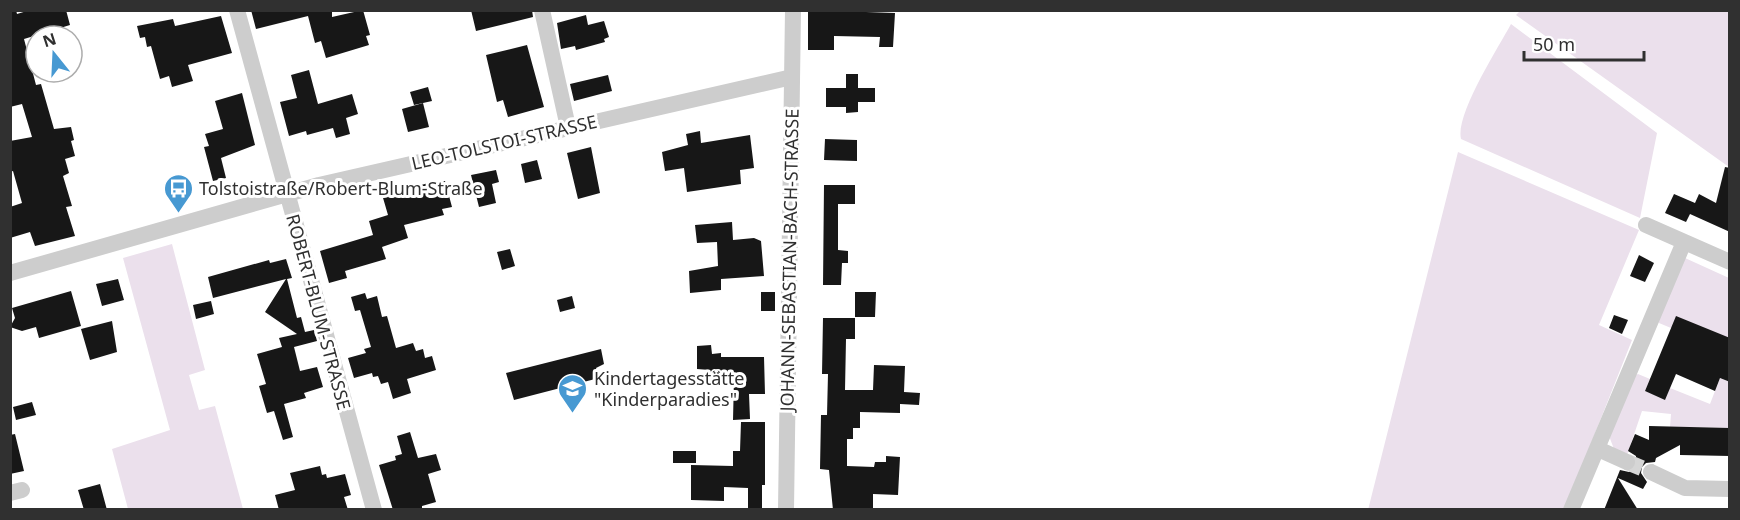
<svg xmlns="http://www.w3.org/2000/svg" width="1740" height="520" viewBox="0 0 1740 520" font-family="'Noto Sans',sans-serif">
<rect width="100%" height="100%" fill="#fff"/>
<!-- green -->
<path fill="#ebe0ec" d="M 1520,11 L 1729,11 L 1729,167 L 1516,15 Z
M 1511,24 L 1657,133 L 1640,218 L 1461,139 C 1455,115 1498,48 1511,24 Z
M 1458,152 L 1639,230 L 1599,325 L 1632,340 L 1565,509 L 1368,510 Z
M 172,244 L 205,370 L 189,375 L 199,410 L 215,406 L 243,509 L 128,509 L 112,449 L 170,430 L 123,258 Z
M 1685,258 L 1729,278 L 1729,338 L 1671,328 L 1659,323 L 1657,319 Z
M 1638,374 L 1650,379 L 1645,391 L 1665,399 L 1670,388 L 1710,404 L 1720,378 L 1727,381 L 1729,375 L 1729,428 L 1670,427 L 1671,414 L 1642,411 L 1627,455 L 1614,449 L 1609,436 L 1634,376 Z"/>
<!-- building -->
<path fill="#171717" d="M 10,10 L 16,10 L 17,14 L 30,10 L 66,10 L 70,25 L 24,39 L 36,85 L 41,84 L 54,129 L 71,127 L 74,140 L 71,141 L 75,156 L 65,159 L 69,173 L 63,176 L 72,206 L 66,207 L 75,236 L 35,246 L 30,232 L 10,238 L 10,207 L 22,203 L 13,171 L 10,172 L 10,141 L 32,137 L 22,104 L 10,107 Z
M 251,10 L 332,10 L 332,17 L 363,10 L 370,35 L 366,36 L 369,45 L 326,58 L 321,41 L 315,43 L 308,16 L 256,29 Z
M 471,10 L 532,10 L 533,17 L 476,31 Z
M 808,10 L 895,13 L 893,47 L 879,47 L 880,37 L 834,36 L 834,50 L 808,50 Z
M 586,15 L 588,25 L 604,21 L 609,37 L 604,39 L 605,42 L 576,50 L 575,46 L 561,49 L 557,23 Z
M 221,16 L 232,53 L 188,65 L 193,81 L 172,87 L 169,76 L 160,79 L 151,46 L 147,47 L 145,37 L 140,38 L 137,26 L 173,19 L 175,26 Z
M 527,45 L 544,107 L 508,117 L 503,100 L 497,102 L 486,55 Z
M 309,70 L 318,104 L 352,94 L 358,114 L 346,118 L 350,134 L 336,138 L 333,128 L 307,135 L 306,131 L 289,136 L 280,102 L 297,98 L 291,75 Z
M 846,74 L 858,74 L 858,88 L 875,88 L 875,102 L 858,102 L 858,112 L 846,113 L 846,107 L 826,107 L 826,88 L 846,88 Z
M 608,75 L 612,91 L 574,101 L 570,84 Z
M 428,87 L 432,101 L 414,105 L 410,92 Z
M 242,93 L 255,145 L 221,158 L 226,178 L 213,181 L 204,147 L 209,146 L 205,134 L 223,129 L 215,101 Z
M 423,103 L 429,127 L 408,132 L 402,109 Z
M 700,131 L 701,143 L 750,135 L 754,168 L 740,170 L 741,184 L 687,192 L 684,168 L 665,171 L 662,152 L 688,145 L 686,134 Z
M 825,139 L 857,140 L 857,161 L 824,160 Z
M 591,147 L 600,193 L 578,199 L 567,153 Z
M 537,160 L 542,179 L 525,183 L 521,164 Z
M 1725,167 L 1730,168 L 1730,232 L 1690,214 L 1686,222 L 1665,213 L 1674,194 L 1695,203 L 1699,194 L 1716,203 Z
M 496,170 L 499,182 L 492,184 L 496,203 L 479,207 L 471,175 Z
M 436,181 L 436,183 L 445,181 L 452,207 L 442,209 L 444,215 L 404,225 L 408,238 L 382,247 L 386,259 L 345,271 L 347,278 L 329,283 L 320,251 L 373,235 L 369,221 L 388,215 L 381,191 L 394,188 L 395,192 Z
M 824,185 L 855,185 L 855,204 L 838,204 L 838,250 L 848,251 L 848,263 L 842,263 L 841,285 L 823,285 Z
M 732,222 L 733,240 L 754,238 L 761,241 L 764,276 L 721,279 L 721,290 L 690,293 L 689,271 L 718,266 L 717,242 L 697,243 L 695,225 Z
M 510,249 L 515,266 L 502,270 L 497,252 Z
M 1639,255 L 1654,263 L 1645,282 L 1630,276 Z
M 286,259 L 292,278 L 287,279 L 297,318 L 301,317 L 305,332 L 314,330 L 317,341 L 294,347 L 300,371 L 317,367 L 323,387 L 304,393 L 306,398 L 284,404 L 293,437 L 283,440 L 274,411 L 267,413 L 259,386 L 266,384 L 257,354 L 282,347 L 279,338 L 297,334 L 265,312 L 286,279 L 213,298 L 208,277 L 269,260 L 270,263 Z
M 118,279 L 124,300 L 102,306 L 96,284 Z
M 71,291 L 81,326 L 39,338 L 36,327 L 22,331 L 10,327 L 15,318 L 12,308 Z
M 761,292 L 775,292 L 775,311 L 761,311 Z
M 855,292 L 876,292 L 875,317 L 855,317 Z
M 365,293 L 367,299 L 377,296 L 382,317 L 387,316 L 396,348 L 413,343 L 416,351 L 423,349 L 425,358 L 432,356 L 436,370 L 407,379 L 411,393 L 393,399 L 388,382 L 381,384 L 378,376 L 373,377 L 372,373 L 354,378 L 348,358 L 366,353 L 364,349 L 371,347 L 360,310 L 355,311 L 351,297 Z
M 572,296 L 575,308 L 560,312 L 557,300 Z
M 211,301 L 214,314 L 196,319 L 193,305 Z
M 1614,315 L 1628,320 L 1622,334 L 1609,328 Z
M 1676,316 L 1730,338 L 1730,382 L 1720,378 L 1715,391 L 1676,374 L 1665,400 L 1645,391 Z
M 823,318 L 855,318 L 855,339 L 846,339 L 845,390 L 873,390 L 874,365 L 905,366 L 904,392 L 920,393 L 919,405 L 900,404 L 900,413 L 860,412 L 860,428 L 853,428 L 853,439 L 847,439 L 847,466 L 874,467 L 875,462 L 886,462 L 886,456 L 900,457 L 898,495 L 873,494 L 873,510 L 833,510 L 829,470 L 820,469 L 821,415 L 827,415 L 828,374 L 822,374 Z
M 112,321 L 117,352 L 90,360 L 81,329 Z
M 711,345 L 712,354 L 721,353 L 721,357 L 764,357 L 765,394 L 749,394 L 750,419 L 733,420 L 734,378 L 710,377 L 710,370 L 697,369 L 697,346 Z
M 601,349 L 604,364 L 596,368 L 599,378 L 514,400 L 506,373 Z
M 32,402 L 36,415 L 16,420 L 13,407 Z
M 741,422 L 765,422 L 765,485 L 762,485 L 762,510 L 748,510 L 748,488 L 724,487 L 724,501 L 691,500 L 691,465 L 733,466 L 733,451 L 740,451 Z
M 1649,426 L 1730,428 L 1730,456 L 1680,455 L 1680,445 L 1656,458 L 1655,462 L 1646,463 L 1642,467 L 1641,473 L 1647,482 L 1643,489 L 1618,478 L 1638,510 L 1604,510 L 1620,470 L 1629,472 L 1636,467 L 1636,456 L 1628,451 L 1635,434 L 1649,440 Z
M 410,432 L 418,458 L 436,454 L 441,470 L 428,474 L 436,502 L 422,506 L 422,510 L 393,510 L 379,465 L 396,460 L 395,456 L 402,454 L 397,436 Z
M 15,434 L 24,471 L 10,474 L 10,435 Z
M 673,451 L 696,451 L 696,463 L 673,463 Z
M 320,466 L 322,475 L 326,474 L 327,478 L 345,474 L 351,495 L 344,497 L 348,510 L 279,510 L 275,495 L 295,490 L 290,473 Z
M 100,484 L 107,510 L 84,510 L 78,490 Z"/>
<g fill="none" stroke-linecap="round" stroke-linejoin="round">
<!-- street-tunnel -->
<path stroke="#d6d6d6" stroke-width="16" stroke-dasharray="16 8" stroke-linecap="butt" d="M 1627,462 L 1651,472"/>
<!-- street -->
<path stroke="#cdcdcd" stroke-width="16" d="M 237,10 L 374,510
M 542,10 L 568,127
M 1646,225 L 1730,262
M 10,273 L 319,185 L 792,77
M 1598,449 L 1627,462
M 1651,472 L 1685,488 L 1730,489
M 10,493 L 22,490
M 786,510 L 793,10
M 1571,510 L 1684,242"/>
</g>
<!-- icons -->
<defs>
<symbol id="bus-pin" viewBox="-11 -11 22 30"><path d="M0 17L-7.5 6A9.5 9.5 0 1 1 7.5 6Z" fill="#4799d2" stroke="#fff"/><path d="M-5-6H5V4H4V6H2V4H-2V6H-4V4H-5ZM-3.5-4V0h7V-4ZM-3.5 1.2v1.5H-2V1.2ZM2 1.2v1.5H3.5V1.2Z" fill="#fff"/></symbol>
<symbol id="school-pin" viewBox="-11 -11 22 30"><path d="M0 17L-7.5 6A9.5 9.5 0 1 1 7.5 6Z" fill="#4799d2" stroke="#fff"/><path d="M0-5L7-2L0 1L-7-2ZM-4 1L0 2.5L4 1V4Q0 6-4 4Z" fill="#fff"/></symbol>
</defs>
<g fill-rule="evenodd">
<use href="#bus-pin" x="162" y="172" width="33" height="45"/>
<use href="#school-pin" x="556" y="372" width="33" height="45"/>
</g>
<g text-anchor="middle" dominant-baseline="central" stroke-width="6" stroke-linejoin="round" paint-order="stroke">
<!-- street labels -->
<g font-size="18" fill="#303030" stroke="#fff">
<text transform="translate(504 142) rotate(-13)">LEO-TOLSTOI-STRASSE</text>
<text transform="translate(789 260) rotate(-89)">JOHANN-SEBASTIAN-BACH-STRASSE</text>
<text transform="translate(319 312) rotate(75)">ROBERT-BLUM-STRASSE</text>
</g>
<!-- poi labels -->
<g font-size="18" fill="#303030" stroke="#fff" text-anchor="start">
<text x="199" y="188">Tolstoistraße/Robert-Blum-Straße</text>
<text x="594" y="378">Kindertagesstätte<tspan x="594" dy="21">"Kinderparadies"</tspan></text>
</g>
</g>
<!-- border -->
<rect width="1740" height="520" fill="none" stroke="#303030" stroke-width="24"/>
<!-- north arrow -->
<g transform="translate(54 54) rotate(342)"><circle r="28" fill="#ffffff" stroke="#acacac" stroke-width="1.5"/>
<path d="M0-4.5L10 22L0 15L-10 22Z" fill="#4799d2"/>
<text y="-9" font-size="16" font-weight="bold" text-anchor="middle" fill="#303030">N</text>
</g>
<!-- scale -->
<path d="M1524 51v9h120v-9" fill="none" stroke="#303030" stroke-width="3"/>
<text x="1533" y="51" font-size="18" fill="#303030" stroke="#ffffff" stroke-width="4.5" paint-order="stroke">50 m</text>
</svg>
